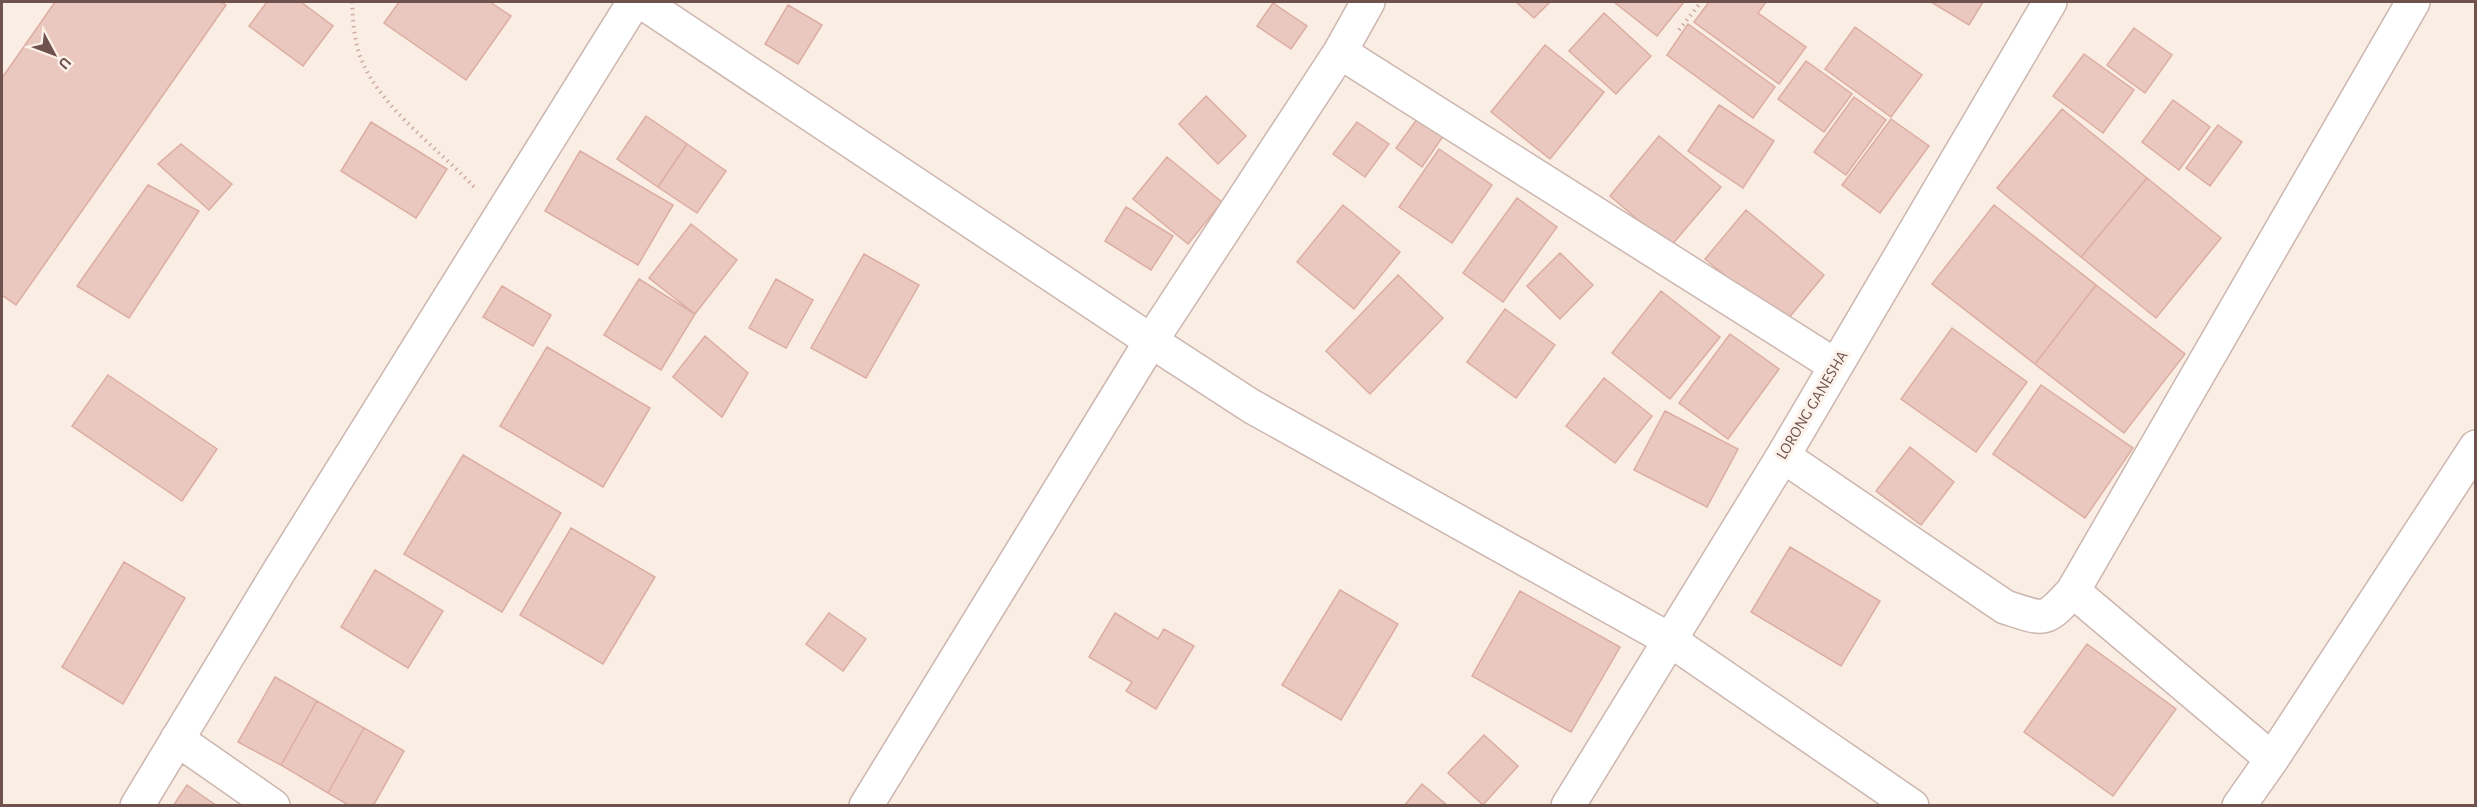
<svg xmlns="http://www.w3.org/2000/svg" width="2477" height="807" viewBox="0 0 2477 807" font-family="'Alegreya Sans',sans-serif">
<rect width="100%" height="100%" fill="#f9ede4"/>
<!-- building -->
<path fill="#ebc8bf" stroke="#dcada1" stroke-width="1.5" d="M 55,2 L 221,2 L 226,5 L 16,305 L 2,295 L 2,78 Z
M 267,2 L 301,2 L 333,26 L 303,66 L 249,26 Z
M 399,2 L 490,2 L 511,16 L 466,80 L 384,23 Z
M 1516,2 L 1550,2 L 1534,18 Z
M 1614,2 L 1684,2 L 1657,36 Z
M 1709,2 L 1766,2 L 1758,13 L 1806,47 L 1779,84 L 1694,22 Z
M 1931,2 L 1983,2 L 1969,25 Z
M 1273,3 L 1307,26 L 1291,49 L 1257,26 Z
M 788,5 L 822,25 L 798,64 L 765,44 Z
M 1604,13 L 1651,56 L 1616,94 L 1569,51 Z
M 1688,24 L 1775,87 L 1753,118 L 1667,55 Z
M 1855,27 L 1922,75 L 1891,117 L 1825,69 Z
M 2134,28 L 2172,55 L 2145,93 L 2107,65 Z
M 1545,45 L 1604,92 L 1550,159 L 1491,112 Z
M 2084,54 L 2134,90 L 2103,133 L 2053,96 Z
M 1806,61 L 1852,94 L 1824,132 L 1778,99 Z
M 1206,96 L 1246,136 L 1218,164 L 1179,124 Z
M 1854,97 L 1886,120 L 1846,175 L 1814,152 Z
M 2173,100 L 2210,127 L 2179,170 L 2142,142 Z
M 1719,105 L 1774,141 L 1743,188 L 1688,151 Z
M 2062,109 L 2147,178 L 2081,257 L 1997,188 Z
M 1423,111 L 1448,129 L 1422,167 L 1396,148 Z
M 646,116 L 687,144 L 658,187 L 617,159 Z
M 1891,119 L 1929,146 L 1880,213 L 1842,185 Z
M 371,122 L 447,169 L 416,218 L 341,171 Z
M 1357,122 L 1389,144 L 1365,177 L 1333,154 Z
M 2218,125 L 2242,142 L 2210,186 L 2186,168 Z
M 1659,136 L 1721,187 L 1670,247 L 1610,196 Z
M 181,144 L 232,184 L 209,210 L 158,164 Z
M 687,144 L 726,171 L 697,213 L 658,187 Z
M 1439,149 L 1492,185 L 1452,243 L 1399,207 Z
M 580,151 L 673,205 L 638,265 L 545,211 Z
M 1167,157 L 1222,202 L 1188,244 L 1133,199 Z
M 2147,178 L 2221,238 L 2156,318 L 2081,257 Z
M 148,185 L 199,211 L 129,318 L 77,286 Z
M 1517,198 L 1557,227 L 1503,302 L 1463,273 Z
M 1343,205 L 1400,252 L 1354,309 L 1297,262 Z
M 1994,205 L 2096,285 L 2035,364 L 1932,284 Z
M 1126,207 L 1173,236 L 1151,270 L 1105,241 Z
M 1746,210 L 1824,275 L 1784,324 L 1705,259 Z
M 691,224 L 737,260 L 695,314 L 649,278 Z
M 1560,253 L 1593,285 L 1560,319 L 1527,286 Z
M 864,254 L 919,285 L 866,378 L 811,348 Z
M 1398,275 L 1443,318 L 1370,394 L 1326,351 Z
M 639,279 L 695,314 L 661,370 L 604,335 Z
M 776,279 L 813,300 L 786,348 L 749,328 Z
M 2096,285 L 2185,354 L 2124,433 L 2035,364 Z
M 502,286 L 551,315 L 533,346 L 483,317 Z
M 1661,291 L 1720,337 L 1670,399 L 1612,353 Z
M 1505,309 L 1555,345 L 1516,398 L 1467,362 Z
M 1952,328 L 2027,382 L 1976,452 L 1901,399 Z
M 1730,334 L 1779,369 L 1728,439 L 1679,403 Z
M 705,336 L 748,373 L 722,417 L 673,377 Z
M 547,347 L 650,408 L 603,487 L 500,426 Z
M 108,375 L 217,449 L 182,501 L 72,426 Z
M 1604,378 L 1652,416 L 1615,463 L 1566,426 Z
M 2041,385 L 2133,448 L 2085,518 L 1993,454 Z
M 1665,411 L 1738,449 L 1707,507 L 1634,470 Z
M 1910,447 L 1954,482 L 1921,525 L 1876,491 Z
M 463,455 L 561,513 L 502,612 L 404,554 Z
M 571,528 L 655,577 L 603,664 L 520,615 Z
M 1790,547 L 1880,601 L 1841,666 L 1751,612 Z
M 124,562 L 185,598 L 123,704 L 62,667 Z
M 375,570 L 443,611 L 408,668 L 341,627 Z
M 1340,590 L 1398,624 L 1341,720 L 1282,685 Z
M 1520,591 L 1620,647 L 1571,732 L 1472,676 Z
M 829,613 L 866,639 L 843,671 L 806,644 Z
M 1115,613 L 1158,639 L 1164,629 L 1194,646 L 1156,709 L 1126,691 L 1132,682 L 1089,657 Z
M 2087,644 L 2176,709 L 2113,796 L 2024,732 Z
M 275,677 L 317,701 L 281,765 L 238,742 Z
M 317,701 L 364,728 L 328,793 L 281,765 Z
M 364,728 L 404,751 L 373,806 L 350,806 L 328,793 Z
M 1484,735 L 1518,766 L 1483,805 L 1448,773 Z
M 1422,784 L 1448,806 L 1404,806 Z
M 187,785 L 217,806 L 173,806 Z"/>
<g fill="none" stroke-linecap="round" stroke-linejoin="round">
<defs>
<path id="street" d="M 642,2 L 1151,341 L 866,806
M 1368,2 L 1340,52 L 1151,341 L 1251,406 L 1670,640 L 1912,806
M 1340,52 L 1836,366
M 1783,456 L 2005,607 C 2046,620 2044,623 2073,591 L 2413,2
M 2073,591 L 2272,759
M 177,739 L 273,806
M 137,806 L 278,573 L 634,2
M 1568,806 L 1783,456 L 2050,2
M 2239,806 L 2272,759 L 2476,447"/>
</defs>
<!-- street casing -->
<use href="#street" stroke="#ccb6af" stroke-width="36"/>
<!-- path -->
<path stroke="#d0aca3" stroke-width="4" stroke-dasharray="1.5 4.5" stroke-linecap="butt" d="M 352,2 C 353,21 354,43 362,61 C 381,108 440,150 475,188
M 1679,30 L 1701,2"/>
<!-- street -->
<use href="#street" stroke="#fff" stroke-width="33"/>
</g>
<g text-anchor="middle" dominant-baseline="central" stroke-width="6" stroke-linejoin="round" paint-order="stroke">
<!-- street labels -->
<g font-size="16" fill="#6f524d" stroke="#fdf2ea">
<text transform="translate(1812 405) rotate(-59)">LORONG GANESHA</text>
</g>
</g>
<!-- border -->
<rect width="2477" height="807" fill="none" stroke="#6f524d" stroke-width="6"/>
<!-- north arrow -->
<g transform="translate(54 54) rotate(131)" stroke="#fdf2ea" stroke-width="4.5" paint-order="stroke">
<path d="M0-4.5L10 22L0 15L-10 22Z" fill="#6f524d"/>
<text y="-9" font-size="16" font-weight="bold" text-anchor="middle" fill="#6f524d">U</text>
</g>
</svg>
